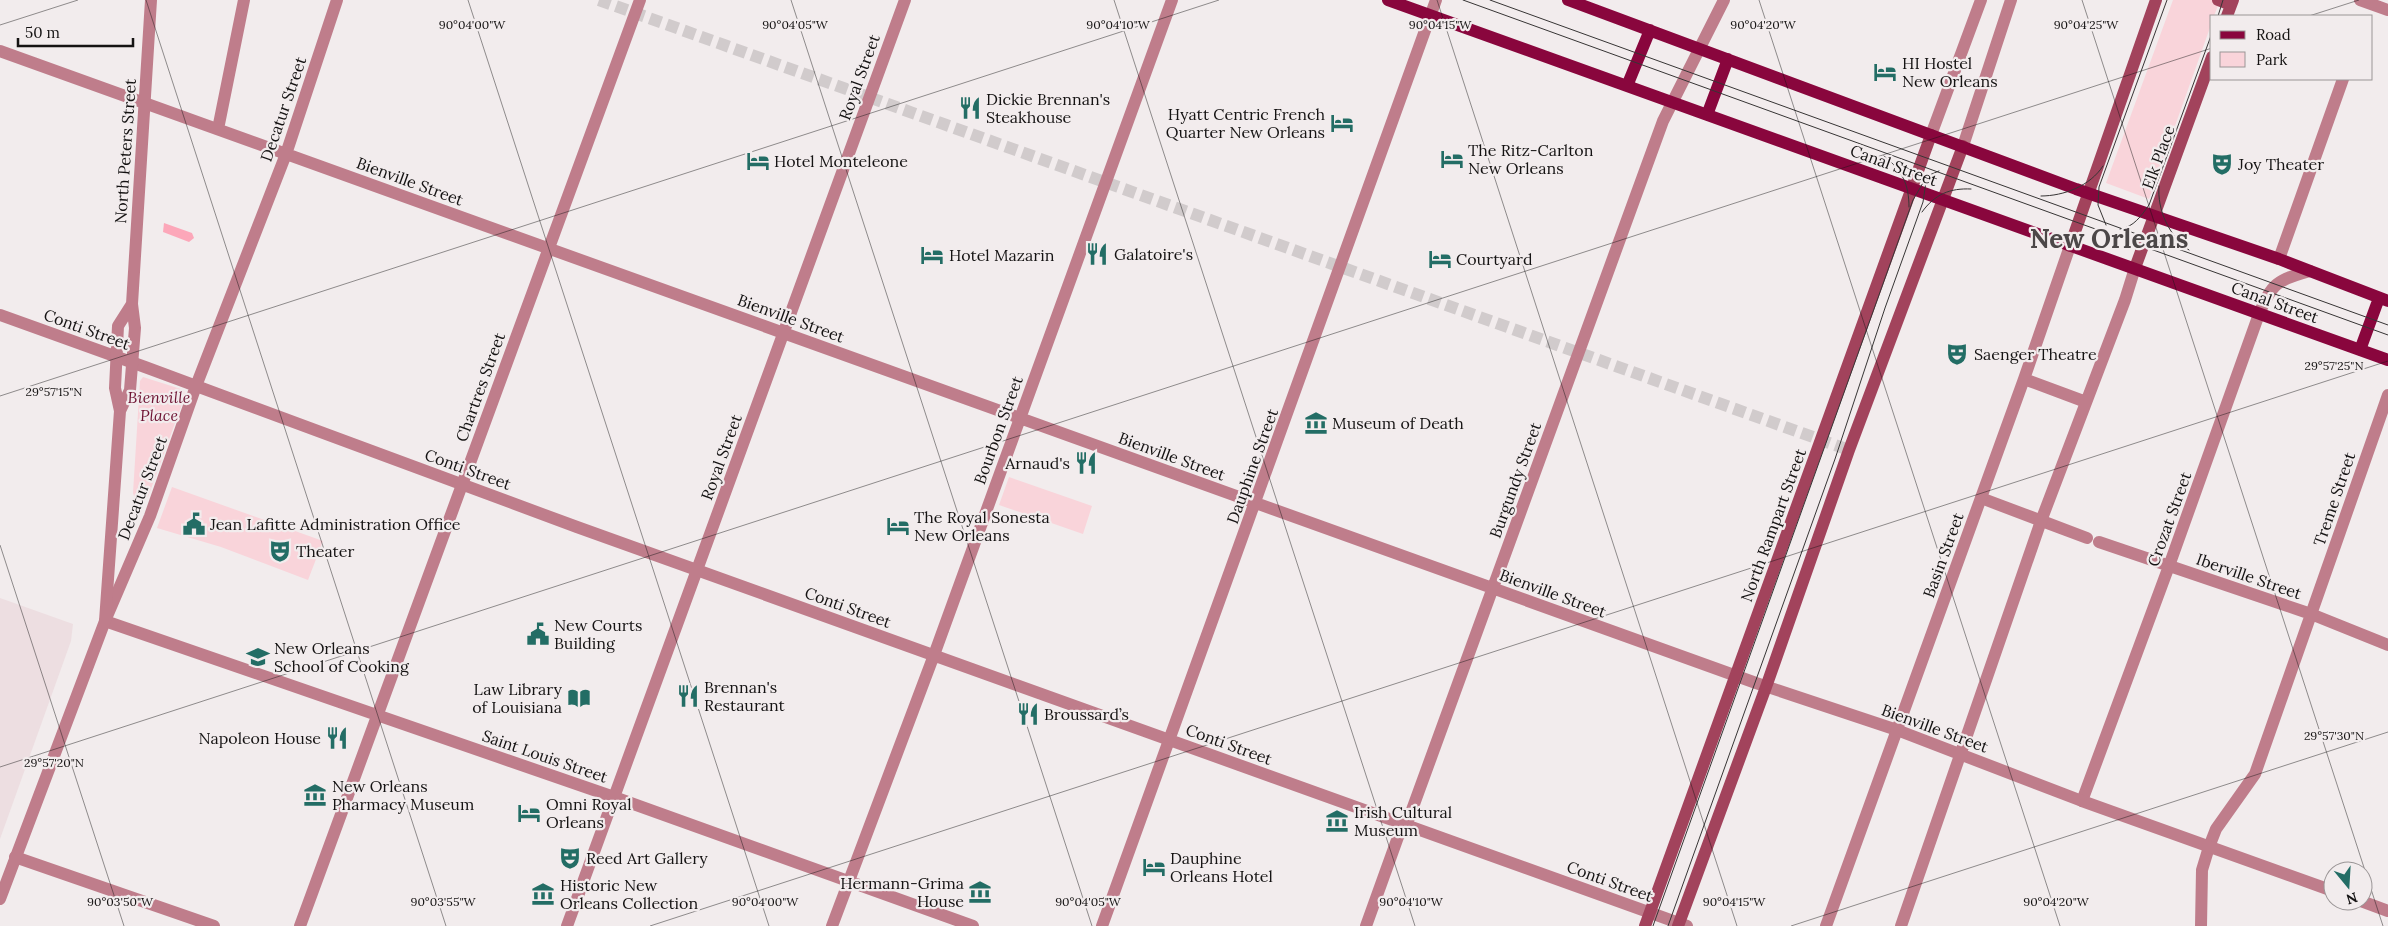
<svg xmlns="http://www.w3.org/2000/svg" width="2388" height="926" viewBox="0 0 2388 926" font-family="Lora,serif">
<rect width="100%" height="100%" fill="#f2eced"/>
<!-- built -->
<path fill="#eddee1" d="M 0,598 L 73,624 L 71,641 L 0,839 Z"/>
<!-- green -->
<path fill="#f9d4da" d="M 2173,0 L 2220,0 L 2214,16 L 2212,16 L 2212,22 L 2149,199 L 2106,183 Z
M 143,377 L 184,390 L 185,396 L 148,497 L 139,501 L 135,499 L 133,493 L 140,381 Z
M 1009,477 L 1092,506 L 1083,534 L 999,505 Z
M 172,487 L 323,541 L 308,580 L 221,547 L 157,528 Z"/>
<!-- water -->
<path fill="#fca7b9" d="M 164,223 L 192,233 L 194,238 L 189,242 L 163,232 Z"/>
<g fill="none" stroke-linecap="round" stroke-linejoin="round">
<!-- minor-tunnel -->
<path stroke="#d1cbcc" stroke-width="12" stroke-dasharray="12 6" stroke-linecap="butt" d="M 599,0 L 1849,450"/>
<!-- minor -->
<path stroke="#bf7d8b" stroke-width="12" d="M 337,0 L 286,154 L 196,386 L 150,516 L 105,621 L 614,797 L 973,926
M 2360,0 L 2388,10
M 0,51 L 1756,683 L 1897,730
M 218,129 L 244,0
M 1931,135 L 1981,0
M 1963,146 L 2011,0
M 2279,259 L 2343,79
M 0,315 L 145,367 L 577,527 L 1687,926
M 1981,498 L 2087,538
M 2099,542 L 2311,614 L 2388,645
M 2082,801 L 2169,566 L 2259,314 C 2272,283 2277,280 2310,271
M 15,857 L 214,926
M 300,926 L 640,0
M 567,926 L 905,0
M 832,926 L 934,655 L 1172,0
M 1102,926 L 1436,0
M 1366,926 L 1398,837 L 1409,818 L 1663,121 L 1724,0
M 2201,926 L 2202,870 L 2209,847 L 2216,829 L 2255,774 L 2388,395"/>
<!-- tertiary -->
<path stroke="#bf7d8b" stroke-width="12" d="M 2024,379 L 2086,402
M 120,411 L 130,390 L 135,328 L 132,304 L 151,0
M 1897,730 L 2082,801 L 2333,891
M 0,899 L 105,621 L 120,411 L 115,388 L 118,326 L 132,304
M 2361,901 L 2388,911
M 1826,926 L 2024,379 L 2070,246
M 1901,926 L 2041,521 L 2125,300 L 2135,268"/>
<!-- secondary -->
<path stroke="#a2435c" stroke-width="12" d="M 2218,0 L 2231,5
M 2227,16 L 2233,0
M 2070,246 L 2156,0
M 2135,268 L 2212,57
M 1645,926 L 1931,135
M 1678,926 L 1766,687 L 1849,450 L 1963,146"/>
<!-- primary -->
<path stroke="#89063d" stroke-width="12" d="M 1388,0 L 2388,360
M 1568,0 L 2076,189 L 2279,259 L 2388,301
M 1627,86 L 1650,30
M 1707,115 L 1728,59
M 2360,350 L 2379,298"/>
<!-- tram -->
<path stroke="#373535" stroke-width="1" d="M 1463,0 L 2388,335
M 1490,0 L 2388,325
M 2218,16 L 2223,0
M 1884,156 C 1902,170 1909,184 1909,207
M 2159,186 C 2157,210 2169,236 2189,250
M 2041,196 C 2064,196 2090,186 2103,166
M 1922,212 C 1935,194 1950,188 1971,189
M 2106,225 L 2098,205 L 2099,187 L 2167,0
M 2120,229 C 2134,227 2141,216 2149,205 L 2212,33
M 1653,926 L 1913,200 L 1927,176 L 1939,171
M 1668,926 L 1835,459 L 1885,308 L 1923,202 L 1927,175"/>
</g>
<!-- ticks -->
<path fill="none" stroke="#151313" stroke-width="1" stroke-opacity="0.45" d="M 146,0 L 446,926M 468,0 L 769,926M 791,0 L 1092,926M 1114,0 L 1415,926M 1437,0 L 1737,926M 1759,0 L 2060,926M 2082,0 L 2383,926M 2309,16 L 2359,0M 0,25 L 78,0M 0,396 L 1219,0M 0,545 L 124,926M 0,767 L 2212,48M 650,926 L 2388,361M 1791,926 L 2388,732"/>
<!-- icons -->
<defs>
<symbol id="hotel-bare" viewBox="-9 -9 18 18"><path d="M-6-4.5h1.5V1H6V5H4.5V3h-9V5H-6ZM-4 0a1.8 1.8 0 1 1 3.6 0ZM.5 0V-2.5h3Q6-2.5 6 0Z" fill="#236d65" stroke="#f2eced" stroke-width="2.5" paint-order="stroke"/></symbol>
<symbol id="restaurant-bare" viewBox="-9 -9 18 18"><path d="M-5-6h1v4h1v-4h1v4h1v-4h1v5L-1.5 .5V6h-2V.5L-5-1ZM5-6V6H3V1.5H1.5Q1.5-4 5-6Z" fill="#236d65" stroke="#f2eced" stroke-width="2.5" paint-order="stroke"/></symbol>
<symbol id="theatre-bare" viewBox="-9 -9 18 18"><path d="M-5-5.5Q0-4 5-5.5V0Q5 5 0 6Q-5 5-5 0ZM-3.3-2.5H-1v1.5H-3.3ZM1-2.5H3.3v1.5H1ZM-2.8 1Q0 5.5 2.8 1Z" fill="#236d65" stroke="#f2eced" stroke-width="2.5" paint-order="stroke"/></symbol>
<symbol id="museum-bare" viewBox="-9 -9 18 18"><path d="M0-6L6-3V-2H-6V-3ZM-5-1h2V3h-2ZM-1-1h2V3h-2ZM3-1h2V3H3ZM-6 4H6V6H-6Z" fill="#236d65" stroke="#f2eced" stroke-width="2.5" paint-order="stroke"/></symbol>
<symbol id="civic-bare" viewBox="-9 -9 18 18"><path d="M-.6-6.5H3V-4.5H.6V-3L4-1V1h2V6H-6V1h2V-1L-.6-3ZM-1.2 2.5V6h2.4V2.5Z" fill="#236d65" stroke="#f2eced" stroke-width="2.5" paint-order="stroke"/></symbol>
<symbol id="school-bare" viewBox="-9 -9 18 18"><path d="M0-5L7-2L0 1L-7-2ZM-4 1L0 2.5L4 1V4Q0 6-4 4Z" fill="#236d65" stroke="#f2eced" stroke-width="2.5" paint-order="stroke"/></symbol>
<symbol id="library-bare" viewBox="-9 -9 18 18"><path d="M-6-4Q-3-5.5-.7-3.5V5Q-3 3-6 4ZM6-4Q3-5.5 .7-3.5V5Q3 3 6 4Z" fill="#236d65" stroke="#f2eced" stroke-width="2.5" paint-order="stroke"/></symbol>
</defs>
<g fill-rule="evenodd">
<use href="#hotel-bare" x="1869" y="56" width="32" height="32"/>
<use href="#restaurant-bare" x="954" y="92" width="32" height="32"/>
<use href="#hotel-bare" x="1326" y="107" width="32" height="32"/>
<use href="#hotel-bare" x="1436" y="143" width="32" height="32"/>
<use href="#hotel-bare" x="742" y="145" width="32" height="32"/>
<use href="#theatre-bare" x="2206" y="148" width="32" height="32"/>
<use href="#restaurant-bare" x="1081" y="238" width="32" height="32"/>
<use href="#hotel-bare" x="916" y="239" width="32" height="32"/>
<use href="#hotel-bare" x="1424" y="243" width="32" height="32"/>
<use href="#theatre-bare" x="1941" y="338" width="32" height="32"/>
<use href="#museum-bare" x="1300" y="407" width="32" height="32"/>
<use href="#restaurant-bare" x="1070" y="447" width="32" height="32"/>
<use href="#civic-bare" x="178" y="508" width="32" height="32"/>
<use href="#hotel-bare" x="882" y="510" width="32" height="32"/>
<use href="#theatre-bare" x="264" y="535" width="32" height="32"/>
<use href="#civic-bare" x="522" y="618" width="32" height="32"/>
<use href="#school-bare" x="242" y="641" width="32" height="32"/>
<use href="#restaurant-bare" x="672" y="680" width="32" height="32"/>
<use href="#library-bare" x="563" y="682" width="32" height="32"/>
<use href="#restaurant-bare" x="1012" y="698" width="32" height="32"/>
<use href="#restaurant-bare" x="321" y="722" width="32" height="32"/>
<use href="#museum-bare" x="299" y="779" width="32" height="32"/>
<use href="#hotel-bare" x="513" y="797" width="32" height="32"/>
<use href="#museum-bare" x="1321" y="805" width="32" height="32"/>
<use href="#theatre-bare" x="554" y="842" width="32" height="32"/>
<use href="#hotel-bare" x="1138" y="851" width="32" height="32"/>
<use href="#museum-bare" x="964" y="876" width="32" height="32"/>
<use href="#museum-bare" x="527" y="878" width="32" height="32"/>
</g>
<g text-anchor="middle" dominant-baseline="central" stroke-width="4.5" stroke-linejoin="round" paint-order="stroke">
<!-- poi labels -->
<g font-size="16" fill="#151313" stroke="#f2eced" text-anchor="start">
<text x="1902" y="63">HI Hostel<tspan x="1902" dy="18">New Orleans</tspan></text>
<text x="986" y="99">Dickie Brennan's<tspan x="986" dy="18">Steakhouse</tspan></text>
<text x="1325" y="114" text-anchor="end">Hyatt Centric French<tspan x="1325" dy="18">Quarter New Orleans</tspan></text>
<text x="1468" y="150">The Ritz-Carlton<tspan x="1468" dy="18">New Orleans</tspan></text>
<text x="774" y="161">Hotel Monteleone</text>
<text x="2238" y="164">Joy Theater</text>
<text x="1114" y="254">Galatoire's</text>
<text x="949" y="255">Hotel Mazarin</text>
<text x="1456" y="259">Courtyard</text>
<text x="1974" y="354">Saenger Theatre</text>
<text x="1332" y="423">Museum of Death</text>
<text x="1070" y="463" text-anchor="end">Arnaud's</text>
<text x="914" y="517">The Royal Sonesta<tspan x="914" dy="18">New Orleans</tspan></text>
<text x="210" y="524">Jean Lafitte Administration Office</text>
<text x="296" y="551">Theater</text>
<text x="554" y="625">New Courts<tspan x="554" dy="18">Building</tspan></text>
<text x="274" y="648">New Orleans<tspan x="274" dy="18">School of Cooking</tspan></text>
<text x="704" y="687">Brennan's<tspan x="704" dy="18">Restaurant</tspan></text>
<text x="562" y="689" text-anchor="end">Law Library<tspan x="562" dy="18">of Louisiana</tspan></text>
<text x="1044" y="714">Broussard’s</text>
<text x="321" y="738" text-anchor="end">Napoleon House</text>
<text x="332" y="786">New Orleans<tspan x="332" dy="18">Pharmacy Museum</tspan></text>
<text x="546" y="804">Omni Royal<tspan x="546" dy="18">Orleans</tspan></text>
<text x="1354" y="812">Irish Cultural<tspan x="1354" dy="18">Museum</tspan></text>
<text x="586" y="858">Reed Art Gallery</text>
<text x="1170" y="858">Dauphine<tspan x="1170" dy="18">Orleans Hotel</tspan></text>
<text x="964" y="883" text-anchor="end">Hermann-Grima<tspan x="964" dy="18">House</tspan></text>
<text x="560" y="885">Historic New<tspan x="560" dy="18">Orleans Collection</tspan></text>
</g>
<!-- street labels -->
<g font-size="16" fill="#151313" stroke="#f2eced">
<text transform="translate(859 77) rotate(-70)">Royal Street</text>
<text transform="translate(283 109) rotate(-71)">Decatur Street</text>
<text transform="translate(125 151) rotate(-86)">North Peters Street</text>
<text transform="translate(2158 157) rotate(-70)">Elk Place</text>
<text transform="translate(1894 165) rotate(20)">Canal Street</text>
<text transform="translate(410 181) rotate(20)">Bienville Street</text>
<text transform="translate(2275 302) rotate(20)">Canal Street</text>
<text transform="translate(791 318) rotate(20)">Bienville Street</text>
<text transform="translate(87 329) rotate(20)">Conti Street</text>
<text transform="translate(480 387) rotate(-70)">Chartres Street</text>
<text transform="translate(998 430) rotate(-70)">Bourbon Street</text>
<text transform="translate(1172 456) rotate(20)">Bienville Street</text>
<text transform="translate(721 457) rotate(-70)">Royal Street</text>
<text transform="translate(1252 466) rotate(-70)">Dauphine Street</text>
<text transform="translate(468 469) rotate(20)">Conti Street</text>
<text transform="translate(1515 480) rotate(-70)">Burgundy Street</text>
<text transform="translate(142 488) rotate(-69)">Decatur Street</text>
<text transform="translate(2334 499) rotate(-71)">Treme Street</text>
<text transform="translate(2169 519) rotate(-70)">Crozat Street</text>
<text transform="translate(1773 525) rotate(-70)">North Rampart Street</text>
<text transform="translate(1943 555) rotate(-70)">Basin Street</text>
<text transform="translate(2249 576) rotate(19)">Iberville Street</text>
<text transform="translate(1553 593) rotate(20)">Bienville Street</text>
<text transform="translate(848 607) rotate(20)">Conti Street</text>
<text transform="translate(1935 728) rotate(20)">Bienville Street</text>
<text transform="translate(1229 744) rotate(20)">Conti Street</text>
<text transform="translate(545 756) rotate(19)">Saint Louis Street</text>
<text transform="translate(1610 881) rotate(20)">Conti Street</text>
</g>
<!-- park labels -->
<g font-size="16" font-style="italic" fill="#6e1333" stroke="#f2eced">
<text x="159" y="397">Bienville<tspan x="159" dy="18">Place</tspan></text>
</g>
<!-- town labels -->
<g font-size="26" font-weight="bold" fill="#4c4748" stroke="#f2eced">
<text x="2109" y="238">New Orleans</text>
</g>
</g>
<g font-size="12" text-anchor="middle" fill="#151313" stroke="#f2eced" stroke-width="4.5" stroke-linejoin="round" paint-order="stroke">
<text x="472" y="29">90°04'00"W</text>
<text x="795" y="29">90°04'05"W</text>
<text x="1118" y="29">90°04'10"W</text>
<text x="1440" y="29">90°04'15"W</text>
<text x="1763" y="29">90°04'20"W</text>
<text x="2086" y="29">90°04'25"W</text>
<text x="2334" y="370">29°57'25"N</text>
<text x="54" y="396">29°57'15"N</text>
<text x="2334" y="740">29°57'30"N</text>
<text x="54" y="767">29°57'20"N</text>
<text x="120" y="906">90°03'50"W</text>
<text x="443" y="906">90°03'55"W</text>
<text x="765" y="906">90°04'00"W</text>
<text x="1088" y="906">90°04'05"W</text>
<text x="1411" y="906">90°04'10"W</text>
<text x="1734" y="906">90°04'15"W</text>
<text x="2056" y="906">90°04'20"W</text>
</g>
<!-- legend -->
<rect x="2210" y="15" width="162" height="65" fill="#f2eced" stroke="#9a9596"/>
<rect x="2220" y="31" width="25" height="8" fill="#89063d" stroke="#9a9596"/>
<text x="2256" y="40" font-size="15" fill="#151313">Road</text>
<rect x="2220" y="52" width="25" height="15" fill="#f9d4da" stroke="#9a9596"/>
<text x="2256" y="65" font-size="15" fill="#151313">Park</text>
<!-- north arrow -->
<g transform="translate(2348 886) rotate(162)"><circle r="24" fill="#f2eced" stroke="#9a9596"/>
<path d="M0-4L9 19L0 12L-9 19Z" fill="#236d65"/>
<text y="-8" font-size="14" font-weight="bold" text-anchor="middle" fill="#151313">N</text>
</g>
<!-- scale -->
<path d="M18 38v8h115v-8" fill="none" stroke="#151313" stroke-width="2.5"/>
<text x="25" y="38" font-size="15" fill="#151313" stroke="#f2eced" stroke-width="4" paint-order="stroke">50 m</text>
</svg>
